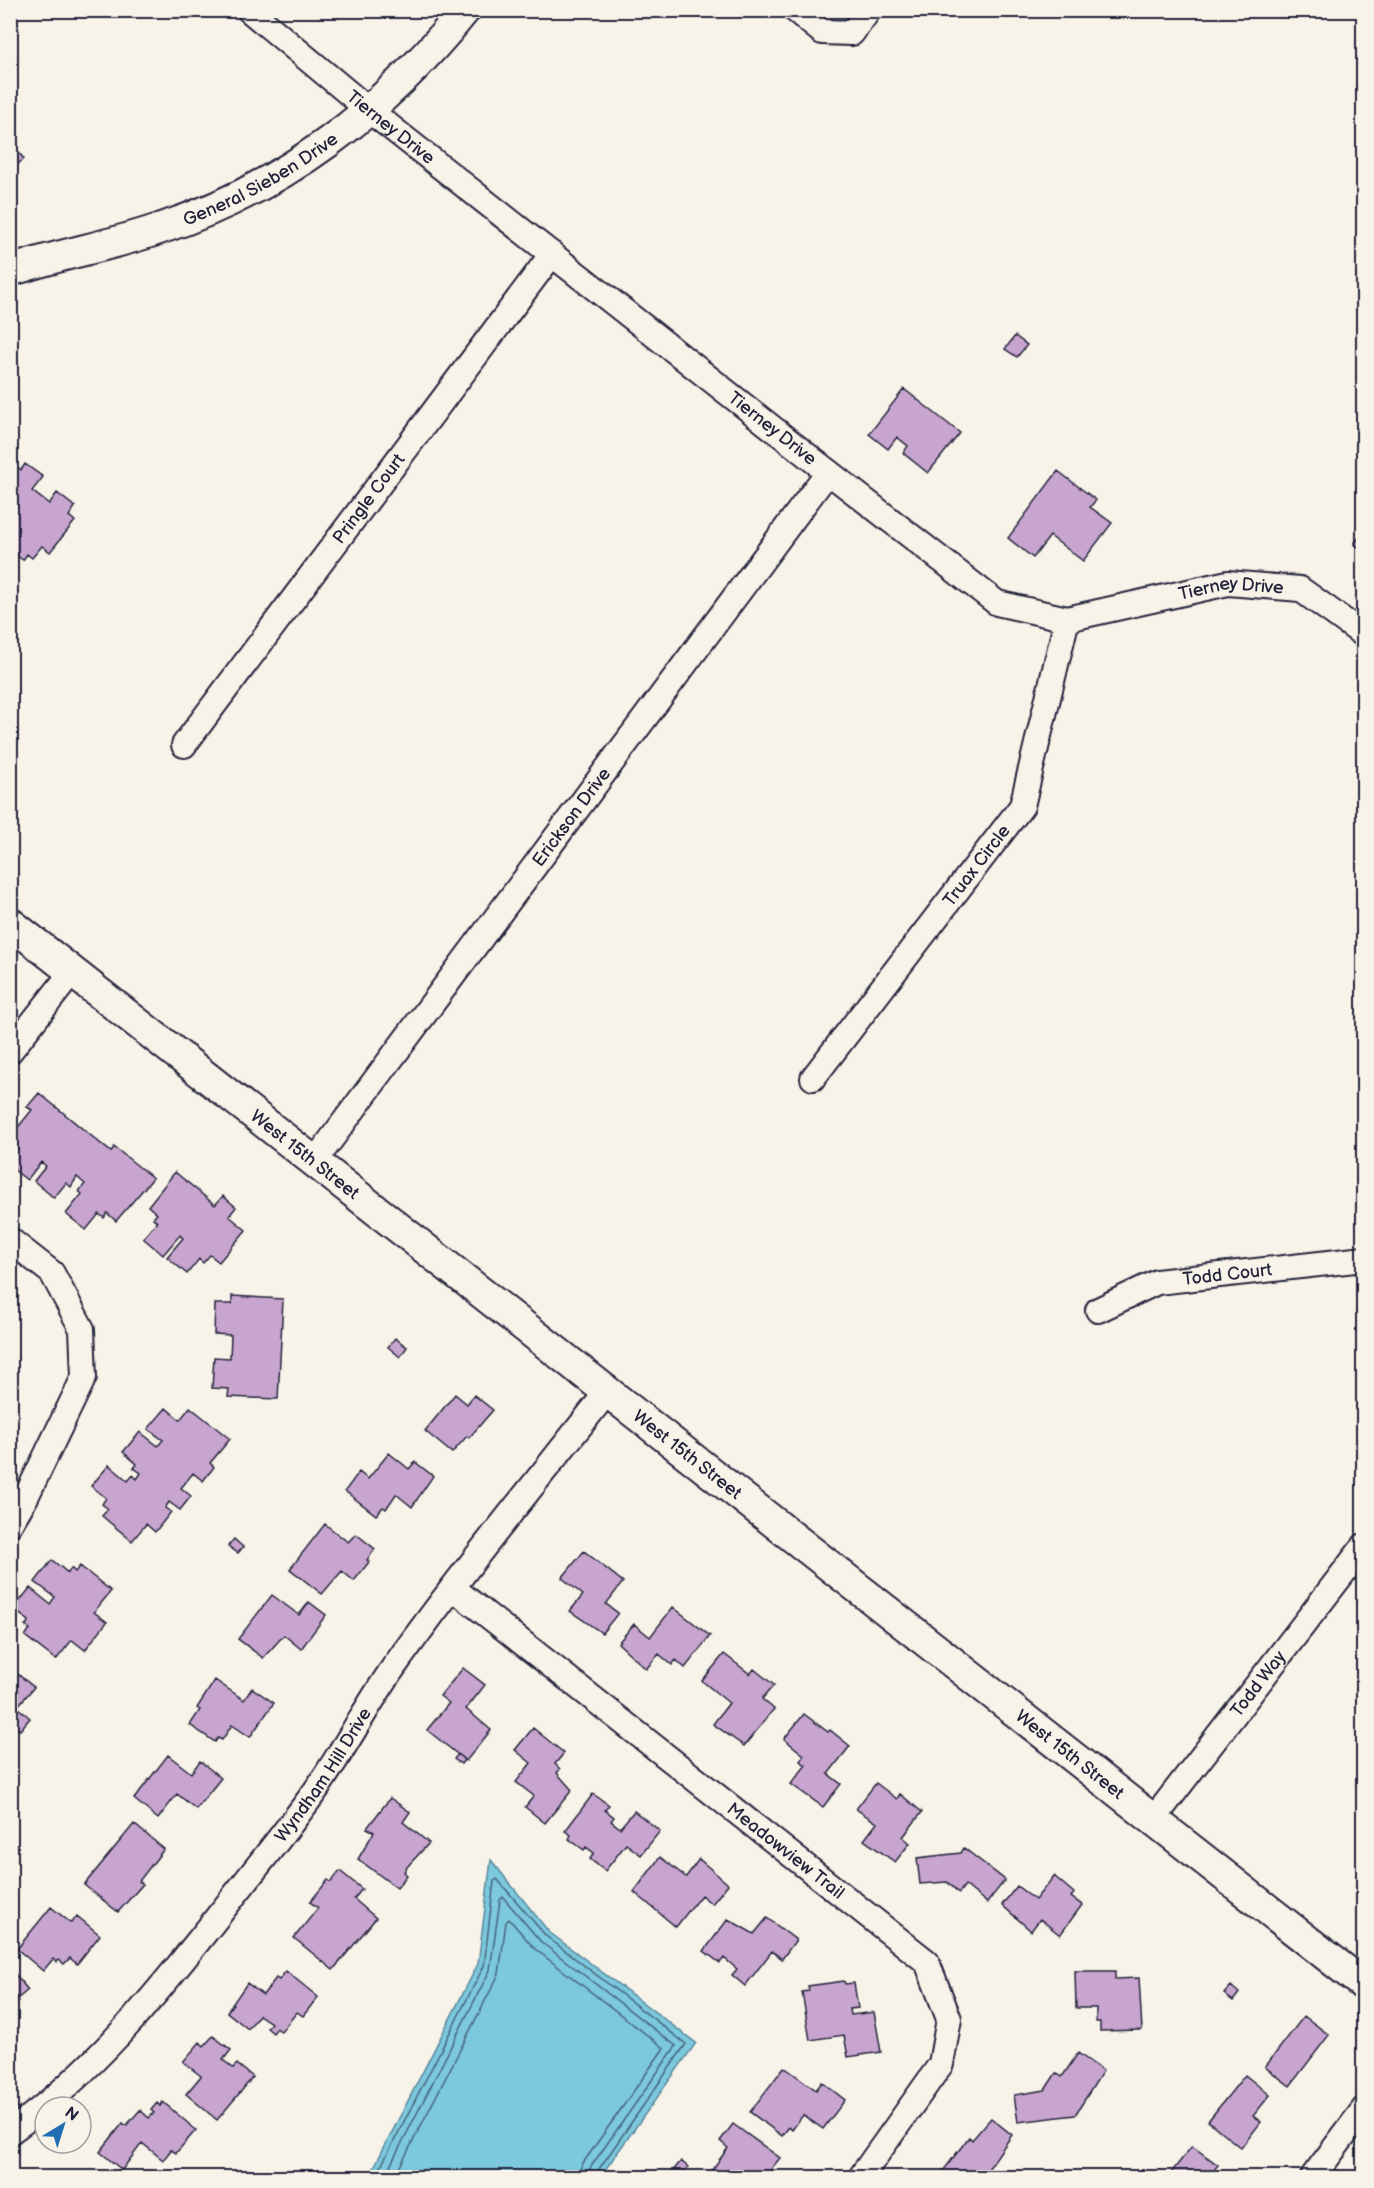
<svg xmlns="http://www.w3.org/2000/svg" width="1374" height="2188" viewBox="0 0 1374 2188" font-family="'Balsamiq Sans',sans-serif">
<rect width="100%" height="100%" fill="#f7f3e8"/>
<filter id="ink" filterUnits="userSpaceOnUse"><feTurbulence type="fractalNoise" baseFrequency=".0167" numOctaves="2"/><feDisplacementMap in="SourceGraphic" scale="12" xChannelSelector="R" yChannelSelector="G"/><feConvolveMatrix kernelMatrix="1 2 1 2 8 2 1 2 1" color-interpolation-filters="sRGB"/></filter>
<g filter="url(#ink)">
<!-- water -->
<path fill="#7cc8dc" stroke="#58869c" stroke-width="1.5" d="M 491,1860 L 549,1932 L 696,2043 L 600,2177 L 369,2177 L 478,1964 Z"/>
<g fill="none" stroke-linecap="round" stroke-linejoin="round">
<!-- shore -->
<path stroke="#46647b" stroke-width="1.5" d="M 375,2178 L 484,1966 L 494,1881 L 497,1879 L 546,1936 L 686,2044 L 597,2172 L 596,2178
M 384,2178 L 490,1970 L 500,1900 L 503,1897 L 541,1942 L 676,2046 L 590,2168 L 588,2178
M 394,2178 L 499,1974 L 506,1922 L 509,1919 L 535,1949 L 664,2048 L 583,2163 L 579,2178"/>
</g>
<!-- building -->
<path fill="#c8a5cf" stroke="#22223b" stroke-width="1.5" d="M 10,142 L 24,159 L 10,171 Z
M 1015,336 L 1027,345 L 1017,357 L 1005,349 Z
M 904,389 L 960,433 L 928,473 L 903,453 L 908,446 L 897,437 L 888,449 L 869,434 Z
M 11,462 L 21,470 L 25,464 L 43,477 L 32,491 L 49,504 L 57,493 L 75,507 L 69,516 L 75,521 L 50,552 L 42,546 L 32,558 L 27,554 L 23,560 L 10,551 Z
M 1058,471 L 1096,500 L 1090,507 L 1112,523 L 1083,561 L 1050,536 L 1033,558 L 1008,538 Z
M 1364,530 L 1364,551 L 1354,544 Z
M 39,1093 L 111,1152 L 114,1147 L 153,1178 L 116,1221 L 107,1213 L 104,1218 L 99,1214 L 86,1230 L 66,1214 L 82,1194 L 79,1191 L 85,1184 L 77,1177 L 71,1187 L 66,1183 L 54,1198 L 34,1181 L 46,1166 L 41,1162 L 27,1180 L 10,1167 L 10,1158 L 18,1149 L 15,1147 L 17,1144 L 10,1137 L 32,1110 L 27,1107 Z
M 175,1172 L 215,1205 L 223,1196 L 236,1207 L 229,1216 L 246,1230 L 219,1262 L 210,1255 L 203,1263 L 199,1259 L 187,1274 L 167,1257 L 183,1238 L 180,1235 L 163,1255 L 143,1238 L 157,1222 L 153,1218 L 157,1214 L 148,1206 Z
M 232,1296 L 283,1299 L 278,1399 L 228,1397 L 229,1389 L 212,1388 L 214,1357 L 230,1358 L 231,1335 L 214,1334 L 215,1304 L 232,1304 Z
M 395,1338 L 407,1347 L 400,1357 L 388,1347 Z
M 455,1394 L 467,1404 L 474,1395 L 493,1410 L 469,1438 L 467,1436 L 452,1453 L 425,1431 Z
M 190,1407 L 230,1439 L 210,1463 L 214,1467 L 203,1481 L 193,1473 L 181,1488 L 191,1496 L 180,1510 L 169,1502 L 165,1508 L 171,1512 L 155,1532 L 146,1524 L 132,1541 L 102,1516 L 108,1509 L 102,1504 L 106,1498 L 91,1486 L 109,1465 L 128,1481 L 133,1475 L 137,1479 L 141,1473 L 134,1468 L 137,1464 L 123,1452 L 140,1432 L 158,1446 L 163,1440 L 148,1429 L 166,1408 L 180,1420 Z
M 389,1453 L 409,1469 L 415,1462 L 433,1476 L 412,1507 L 396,1494 L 386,1509 L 383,1507 L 376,1515 L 345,1491 L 359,1472 L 368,1479 Z
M 325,1524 L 348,1542 L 356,1534 L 375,1549 L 367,1560 L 369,1562 L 354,1581 L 342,1571 L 322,1594 L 290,1569 Z
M 234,1539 L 243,1547 L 238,1553 L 228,1546 Z
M 584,1551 L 623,1582 L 606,1604 L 618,1613 L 602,1633 L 570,1611 L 583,1595 L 562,1578 Z
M 52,1560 L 68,1573 L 71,1568 L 75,1572 L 80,1566 L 111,1591 L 94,1612 L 107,1622 L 85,1650 L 72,1640 L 56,1660 L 25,1636 L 30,1629 L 25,1626 L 29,1621 L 13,1609 L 30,1588 L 50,1604 L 55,1597 L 35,1582 Z
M 272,1595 L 299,1615 L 309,1602 L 326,1615 L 301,1649 L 284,1635 L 263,1658 L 238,1639 Z
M 673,1607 L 710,1636 L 685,1668 L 676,1660 L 672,1665 L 659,1654 L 646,1669 L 618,1643 L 634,1624 L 650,1637 Z
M 724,1654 L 750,1674 L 754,1669 L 774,1685 L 762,1699 L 774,1709 L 744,1746 L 713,1724 L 729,1703 L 702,1681 Z
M 10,1668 L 34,1687 L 17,1707 L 30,1718 L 20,1730 L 16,1728 L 10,1735 Z
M 463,1668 L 485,1685 L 466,1709 L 491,1730 L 466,1761 L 427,1730 L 449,1703 L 440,1696 Z
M 215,1680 L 244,1700 L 252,1688 L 274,1703 L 250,1737 L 232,1725 L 222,1740 L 218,1738 L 215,1742 L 190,1725 L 200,1710 L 197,1708 Z
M 804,1714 L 828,1732 L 830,1730 L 850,1746 L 828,1774 L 841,1784 L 823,1807 L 791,1784 L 806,1765 L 800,1761 L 804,1755 L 784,1739 Z
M 533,1728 L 564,1753 L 555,1764 L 560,1769 L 557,1773 L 572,1790 L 545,1823 L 525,1807 L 534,1796 L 516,1782 L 531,1763 L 515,1750 Z
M 458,1754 L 464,1760 L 461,1764 L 454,1759 Z
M 168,1755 L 191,1773 L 200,1761 L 221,1778 L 196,1809 L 177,1794 L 158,1819 L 134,1799 Z
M 876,1783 L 897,1799 L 900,1794 L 922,1812 L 903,1837 L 910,1843 L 895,1862 L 864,1840 L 877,1823 L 856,1809 Z
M 593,1794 L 609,1805 L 605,1810 L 614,1817 L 611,1821 L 620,1828 L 634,1811 L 660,1831 L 641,1855 L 626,1844 L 605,1871 L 590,1859 L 594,1853 L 586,1847 L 584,1850 L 569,1839 L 571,1835 L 565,1831 Z
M 390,1798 L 410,1812 L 403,1822 L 429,1843 L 407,1867 L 404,1872 L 407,1875 L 397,1888 L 358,1859 L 374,1832 L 367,1828 Z
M 134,1824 L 164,1849 L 139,1881 L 143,1884 L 118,1912 L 84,1885 Z
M 964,1848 L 1005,1880 L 987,1903 L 965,1885 L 959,1893 L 947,1882 L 920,1884 L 917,1858 L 961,1853 Z
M 660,1857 L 686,1877 L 699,1859 L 728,1884 L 712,1904 L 701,1895 L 676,1927 L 634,1892 Z
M 340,1871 L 362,1889 L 354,1899 L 376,1918 L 333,1970 L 294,1938 L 318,1908 L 310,1902 L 328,1880 L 331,1882 Z
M 1054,1876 L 1074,1893 L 1071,1897 L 1082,1905 L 1060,1935 L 1040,1919 L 1031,1931 L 1002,1905 L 1017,1886 L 1035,1900 Z
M 51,1907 L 71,1923 L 77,1916 L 100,1935 L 77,1964 L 70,1958 L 64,1964 L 59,1960 L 57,1962 L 53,1959 L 43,1971 L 17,1949 Z
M 767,1918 L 796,1940 L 782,1959 L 772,1951 L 745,1986 L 732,1975 L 737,1969 L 724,1958 L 720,1963 L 704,1951 L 728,1919 L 754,1934 Z
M 10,1968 L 28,1990 L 10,2005 Z
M 286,1971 L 318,1997 L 303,2016 L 297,2012 L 281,2032 L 277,2028 L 273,2033 L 267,2028 L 271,2023 L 259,2015 L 248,2029 L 227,2012 L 247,1983 L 263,1995 L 276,1978 L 279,1980 Z
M 1075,1971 L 1115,1971 L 1115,1979 L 1139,1978 L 1142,2030 L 1100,2031 L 1100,2022 L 1096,2022 L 1096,2008 L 1076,2008 Z
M 844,1981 L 845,1984 L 854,1983 L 858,2008 L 850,2009 L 851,2015 L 874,2012 L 881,2052 L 848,2057 L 844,2035 L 810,2040 L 802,1992 L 809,1991 L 808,1986 Z
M 1231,1986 L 1239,1993 L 1233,2001 L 1224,1994 Z
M 1304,2016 L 1329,2035 L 1290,2086 L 1265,2067 Z
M 213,2036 L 231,2050 L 223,2060 L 233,2068 L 237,2064 L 253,2077 L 217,2120 L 186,2094 L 201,2076 L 183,2062 L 200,2042 L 204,2046 Z
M 1078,2053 L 1103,2071 L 1075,2115 L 1018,2122 L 1014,2095 L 1045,2090 L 1056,2073 L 1062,2077 Z
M 784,2067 L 816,2090 L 822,2082 L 845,2100 L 823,2129 L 803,2115 L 792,2130 L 789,2127 L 782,2136 L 750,2112 Z
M 1245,2075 L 1270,2095 L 1253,2116 L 1261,2122 L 1241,2148 L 1208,2121 Z
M 163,2102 L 196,2130 L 176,2153 L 171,2150 L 163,2160 L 142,2143 L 122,2170 L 100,2152 L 123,2123 L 126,2126 L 140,2110 L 149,2118 L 154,2113 L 151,2110 L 157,2103 L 160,2106 Z
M 991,2118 L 1012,2135 L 982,2178 L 944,2178 L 940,2175 L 969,2137 L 972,2140 Z
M 733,2124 L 780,2158 L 768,2173 L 765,2170 L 759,2178 L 706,2178 L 728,2148 L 720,2141 Z
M 1192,2146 L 1218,2165 L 1208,2178 L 1167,2178 Z
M 681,2161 L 688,2167 L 679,2178 L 672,2172 Z
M 84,2171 L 92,2178 L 78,2178 Z"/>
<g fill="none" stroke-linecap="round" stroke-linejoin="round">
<defs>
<g id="minor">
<path id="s1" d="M 249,10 L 370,111 L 818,464 L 997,603 L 1067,619 L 1228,583 L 1300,589 L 1364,635"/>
<path d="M 795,10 L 822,32 L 852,33 L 869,10"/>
<path id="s2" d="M 184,745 L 552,254"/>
<path d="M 10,1051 L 73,971"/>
<path id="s3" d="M 813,1078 L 1022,806 L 1067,619"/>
<path id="s4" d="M 315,1161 L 828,472"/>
<path d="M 10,1240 L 52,1273 L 82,1329 L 84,1377 L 26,1497 L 10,1524"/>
<path id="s5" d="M 1098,1310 L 1157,1282 L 1364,1259"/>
<path id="s6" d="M 453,1588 L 927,1962 L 949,2019 L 941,2064 L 860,2178"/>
<path id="s7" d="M 1153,1820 L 1364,1546"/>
<path id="s8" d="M 10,2132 C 94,2072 156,1995 219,1915 C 251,1874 285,1833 316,1790 C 345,1748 368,1703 398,1661 C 464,1569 537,1481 607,1392"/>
<path d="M 1312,2178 L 1364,2109"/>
</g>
<g id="tertiary">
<path id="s9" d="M 10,271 C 59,254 110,246 159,229 C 282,189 385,110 465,10"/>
<path id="s10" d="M 10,923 L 1364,1985"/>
</g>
</defs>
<!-- minor casing -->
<use href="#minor" stroke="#22223b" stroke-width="28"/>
<!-- tertiary casing -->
<use href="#tertiary" stroke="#22223b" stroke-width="34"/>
<!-- minor -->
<use href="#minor" stroke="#f7f3e8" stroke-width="24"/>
<!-- tertiary -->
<use href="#tertiary" stroke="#f7f3e8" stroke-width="30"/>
</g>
</g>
<g text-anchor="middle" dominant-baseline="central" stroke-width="4.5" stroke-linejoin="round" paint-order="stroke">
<!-- street labels -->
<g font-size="18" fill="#22223b" stroke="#f7f3e8">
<text stroke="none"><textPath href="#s1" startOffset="184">Tierney Drive</textPath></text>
<text stroke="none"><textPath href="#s9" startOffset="268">General Sieben Drive</textPath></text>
<text stroke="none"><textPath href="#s1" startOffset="670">Tierney Drive</textPath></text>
<text stroke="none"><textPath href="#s2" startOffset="308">Pringle Court</textPath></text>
<text stroke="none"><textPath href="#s1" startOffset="1194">Tierney Drive</textPath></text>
<text stroke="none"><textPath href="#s4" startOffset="429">Erickson Drive</textPath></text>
<text stroke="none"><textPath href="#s3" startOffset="268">Truax Circle</textPath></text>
<text stroke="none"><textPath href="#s10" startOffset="375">West 15th Street</textPath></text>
<text stroke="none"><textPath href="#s5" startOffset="136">Todd Court</textPath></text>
<text stroke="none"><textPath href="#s10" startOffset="861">West 15th Street</textPath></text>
<text stroke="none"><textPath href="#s7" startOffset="172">Todd Way</textPath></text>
<text stroke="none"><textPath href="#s10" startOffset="1347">West 15th Street</textPath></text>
<text stroke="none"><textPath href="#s8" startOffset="477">Wyndham Hill Drive</textPath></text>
<text stroke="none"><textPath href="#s6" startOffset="424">Meadowview Trail</textPath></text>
</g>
</g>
<!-- margin -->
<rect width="1374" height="2188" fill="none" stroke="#f7f3e8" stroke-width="36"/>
<rect x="18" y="18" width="1338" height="2152" fill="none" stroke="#22223b" stroke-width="2" filter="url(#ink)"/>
<!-- north arrow -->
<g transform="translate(63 2125) rotate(38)"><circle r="28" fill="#f7f3e8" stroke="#a29fa3" stroke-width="1.5"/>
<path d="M0-4.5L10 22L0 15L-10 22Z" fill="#1f6fb2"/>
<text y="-9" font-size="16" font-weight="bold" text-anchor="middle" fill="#22223b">N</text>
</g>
</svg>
